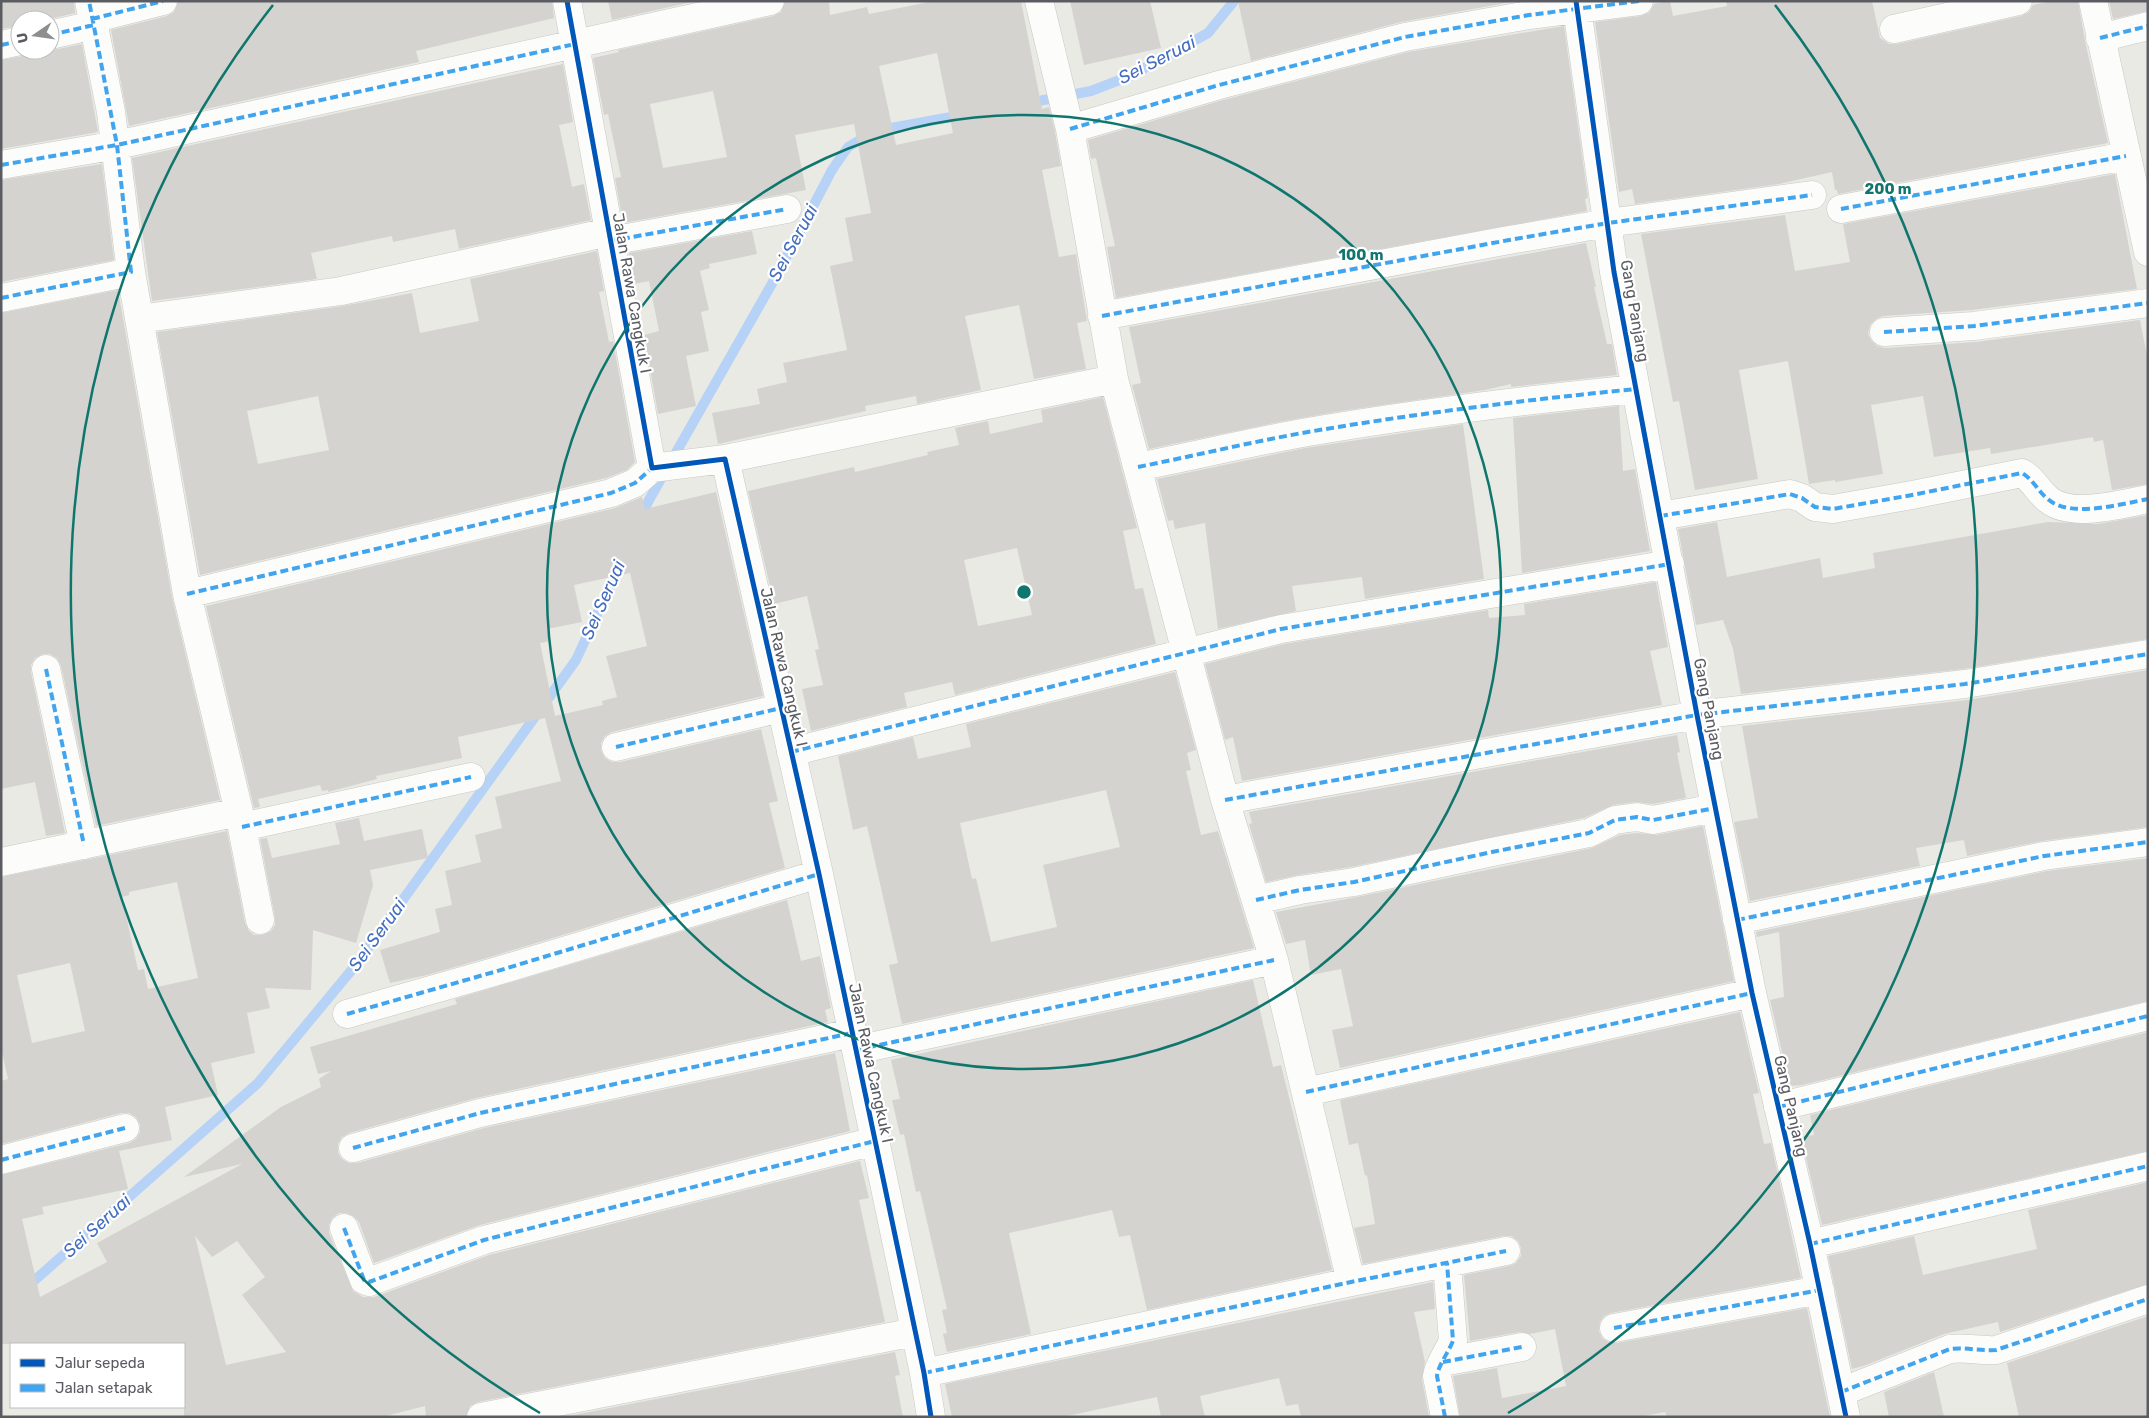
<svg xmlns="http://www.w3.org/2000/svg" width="2149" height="1418" viewBox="0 0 2149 1418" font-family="Rubik,sans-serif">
<rect width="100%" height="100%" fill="#eaeae4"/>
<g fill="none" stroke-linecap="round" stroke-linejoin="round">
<!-- stream -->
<path stroke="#b6d2f6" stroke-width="10" d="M 1028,103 L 1091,91 L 1130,76 L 1208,33 L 1234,1
M 640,519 L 649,500 L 778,273 L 832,170 L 848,147 L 865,137 L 891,128 L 962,115
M 27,1287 L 258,1083 L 355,966 L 576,660 L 620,564"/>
</g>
<!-- building -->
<path fill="#d4d3cf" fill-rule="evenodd" d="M 1,1 L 74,1 L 75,13 L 46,20 L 20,20 L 20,26 L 1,29 Z
M 178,1 L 552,1 L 554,18 L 416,51 L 419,62 L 129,126 L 111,30 L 167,16 L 174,12 Z
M 608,1 L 696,1 L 612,20 Z
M 785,1 L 829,1 L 830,15 L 867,7 L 869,14 L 934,1 L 1021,1 L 1042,109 L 1049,107 L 1055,132 L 1061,166 L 1042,170 L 1059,257 L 1076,254 L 1087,321 L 1077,323 L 1086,369 L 1034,379 L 1019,305 L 965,316 L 981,390 L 917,404 L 916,396 L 865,406 L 866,411 L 718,444 L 712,413 L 760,404 L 757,389 L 787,382 L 783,363 L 847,350 L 830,266 L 853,261 L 845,218 L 871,213 L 854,124 L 795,135 L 806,190 L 623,223 L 615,178 L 621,177 L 608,114 L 604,115 L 593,58 L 619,52 L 618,50 L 773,16 L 781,12 ZM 937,53 L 953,133 L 896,145 L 879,66 ZM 713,91 L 727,157 L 663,168 L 650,104 Z
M 1070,1 L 1150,1 L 1161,48 L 1084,65 Z
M 1238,1 L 1517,1 L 1401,22 L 1251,61 Z
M 1667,1 L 1670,1 L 1673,16 L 1727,6 L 1726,1 L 1872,1 L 1880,38 L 1889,44 L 1897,44 L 2021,16 L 2029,12 L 2033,5 L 2052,1 L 2078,1 L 2085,41 L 2108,143 L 1838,194 L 1837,190 L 1835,190 L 1832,172 L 1779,184 L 1635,204 L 1632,189 L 1619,192 L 1595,22 L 1641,16 L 1649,13 L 1654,4 Z
M 2109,1 L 2148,1 L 2148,11 L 2113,19 Z
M 1564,26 L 1588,198 L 1585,199 L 1587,211 L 1116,298 L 1107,247 L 1115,246 L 1096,158 L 1091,159 L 1088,140 L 1223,100 L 1408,52 Z
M 82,44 L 98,132 L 1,149 L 1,60 L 23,56 L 32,50 L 53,50 Z
M 563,64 L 573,122 L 559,125 L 572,187 L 584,184 L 591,220 L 459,249 L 455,229 L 393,242 L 392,236 L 311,253 L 317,279 L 152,301 L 132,158 Z
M 102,164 L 114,260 L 1,282 L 1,180 Z
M 2115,174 L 2137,289 L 1972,310 L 1883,316 L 1876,319 L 1870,325 L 1868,334 L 1871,340 L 1877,346 L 1885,348 L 1976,342 L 2140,320 L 2148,361 L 2148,484 L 2112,490 L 2103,440 L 2094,442 L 2093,437 L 1991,454 L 1990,448 L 1934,457 L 1923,396 L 1871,405 L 1883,474 L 1835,482 L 1835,480 L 1809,484 L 1788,361 L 1739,370 L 1758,479 L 1695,490 L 1679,401 L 1673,402 L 1641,234 L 1785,215 L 1795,271 L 1850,262 L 1843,224 Z
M 752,231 L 757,254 L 709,264 L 710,268 L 700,271 L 709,310 L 701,312 L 709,351 L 686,356 L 696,406 L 658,414 L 644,335 L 659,331 L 649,281 L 634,284 L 629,253 Z
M 1586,243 L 1596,287 L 1594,287 L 1607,344 L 1612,344 L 1617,375 L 1511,387 L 1511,384 L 1485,390 L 1341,411 L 1279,422 L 1149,449 L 1132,385 L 1141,383 L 1129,327 Z
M 597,251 L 604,291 L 599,292 L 609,342 L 613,341 L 635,462 L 627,470 L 606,478 L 200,575 L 157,332 L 343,306 L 412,293 L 420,333 L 479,321 L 470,279 ZM 318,396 L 329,450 L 258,464 L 247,411 Z
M 118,290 L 172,597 L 220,800 L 96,826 L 61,666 L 57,658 L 50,654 L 43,654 L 35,658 L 31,665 L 31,672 L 65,833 L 46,836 L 35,782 L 1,789 L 1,313 Z
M 1103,397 L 1137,528 L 1123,531 L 1135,589 L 1143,588 L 1156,644 L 955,695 L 952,682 L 904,693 L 907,707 L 811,731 L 802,689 L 823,685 L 815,650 L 819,649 L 807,596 L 774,604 L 748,491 L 854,467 L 855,472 L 928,455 L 927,452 L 959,445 L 955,428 L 988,421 L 990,434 L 1043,422 L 1041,410 ZM 1017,548 L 1032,615 L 978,626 L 964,560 Z
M 1619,406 L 1623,471 L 1635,469 L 1650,551 L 1522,573 L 1513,418 Z
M 1463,424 L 1484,579 L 1365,599 L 1362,577 L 1292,586 L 1296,611 L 1218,629 L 1205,523 L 1175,529 L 1173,520 L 1168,521 L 1157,479 L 1305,448 Z
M 716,492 L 763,696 L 612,732 L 605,736 L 601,743 L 601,750 L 605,758 L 612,762 L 620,762 L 761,729 L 778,801 L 769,803 L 785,868 L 490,957 L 427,975 L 390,983 L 380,950 L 440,932 L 435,909 L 452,905 L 445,871 L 481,862 L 475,835 L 502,828 L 495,797 L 561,781 L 545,718 L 458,737 L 462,758 L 376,776 L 377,779 L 328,792 L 328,790 L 322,791 L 320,785 L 258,799 L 260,807 L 254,808 L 206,606 L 615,508 L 642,497 L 645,509 ZM 630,573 L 647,646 L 606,656 L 617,697 L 602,701 L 603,705 L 555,716 L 540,643 L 550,641 L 547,629 L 582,622 L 574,585 Z
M 2148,515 L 2148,639 L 1963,669 L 1741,694 L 1733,649 L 1723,620 L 1696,625 L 1678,529 L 1717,522 L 1727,577 L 1820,558 L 1823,578 L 1875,568 L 1873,553 L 2048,522 L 2098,524 Z
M 1656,582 L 1668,647 L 1650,651 L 1662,705 L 1242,781 L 1233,737 L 1225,740 L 1205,664 L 1284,644 L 1488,610 L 1489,618 L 1525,615 L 1524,604 Z
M 2148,670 L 2148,827 L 2042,841 L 1967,856 L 1964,840 L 1916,848 L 1920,866 L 1750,901 L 1734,822 L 1758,818 L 1742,726 L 1967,700 Z
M 1175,672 L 1196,750 L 1187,753 L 1191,770 L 1186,771 L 1201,835 L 1218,831 L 1254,948 L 902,1024 L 889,965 L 898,963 L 867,826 L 853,830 L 838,756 L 913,737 L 918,759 L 971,747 L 966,724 ZM 1106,790 L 1120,847 L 1043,865 L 1057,927 L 991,942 L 976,878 L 972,879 L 960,823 Z
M 1677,735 L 1680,752 L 1677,753 L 1686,798 L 1653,804 L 1635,802 L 1613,805 L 1584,818 L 1351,867 L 1298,875 L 1266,882 L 1249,824 L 1252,823 L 1249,812 Z
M 359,818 L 364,841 L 422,829 L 428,858 L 370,870 L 373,885 L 356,943 L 313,930 L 311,990 L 265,988 L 270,1008 L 247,1013 L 255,1053 L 211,1063 L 218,1095 L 165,1107 L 172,1140 L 119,1151 L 128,1189 L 42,1207 L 44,1214 L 22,1219 L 40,1297 L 107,1262 L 97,1243 L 242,1164 L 184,1177 L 281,1107 L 321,1087 L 319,1079 L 331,1071 L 318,1074 L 310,1047 L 457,1004 L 455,999 L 787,900 L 801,961 L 820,956 L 831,1008 L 825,1010 L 828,1022 L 476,1098 L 349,1133 L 342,1137 L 338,1144 L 338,1153 L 342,1159 L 349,1163 L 357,1163 L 484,1128 L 835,1053 L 850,1131 L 480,1225 L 374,1263 L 359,1222 L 353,1216 L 346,1213 L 339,1213 L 332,1218 L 329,1225 L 329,1233 L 353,1291 L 363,1297 L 374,1297 L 489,1255 L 860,1161 L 869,1198 L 859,1200 L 885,1322 L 478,1402 L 470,1406 L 466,1417 L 426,1417 L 425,1406 L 382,1417 L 184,1417 L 184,1344 L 1,1344 L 1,1175 L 129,1143 L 136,1139 L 140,1132 L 140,1125 L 136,1117 L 129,1113 L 121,1113 L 2,1144 L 1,1081 L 8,1079 L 1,1048 L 1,877 L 227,831 L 245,923 L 249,931 L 254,935 L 262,935 L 271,931 L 275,925 L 275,918 L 260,839 L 267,838 L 272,858 L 340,844 L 335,823 ZM 177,882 L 198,978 L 148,989 L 144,969 L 138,970 L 122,897 L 129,895 L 129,892 ZM 70,963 L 85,1031 L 32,1043 L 17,975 ZM 195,1236 L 212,1257 L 237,1241 L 265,1277 L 242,1295 L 286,1352 L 226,1365 Z
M 1703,826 L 1734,981 L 1340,1068 L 1332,1030 L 1353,1026 L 1341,969 L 1311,975 L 1305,940 L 1286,944 L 1276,912 L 1357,897 L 1592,848 L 1620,835 L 1637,833 L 1656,835 Z
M 2148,858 L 2148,1001 L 1802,1085 L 1790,1086 L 1770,1000 L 1784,997 L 1779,932 L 1757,937 L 1756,932 L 2047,871 Z
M 1253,980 L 1273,1067 L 1281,1065 L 1332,1270 L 1147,1310 L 1130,1235 L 1119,1237 L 1112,1210 L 1009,1233 L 1031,1334 L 947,1352 L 943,1334 L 947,1333 L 942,1310 L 947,1309 L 920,1191 L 916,1192 L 904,1134 L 900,1135 L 892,1100 L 900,1099 L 891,1060 Z
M 1740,1012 L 1759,1093 L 1753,1094 L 1764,1144 L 1771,1143 L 1801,1278 L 1611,1313 L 1604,1316 L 1600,1322 L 1599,1331 L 1602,1338 L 1608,1342 L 1617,1343 L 1807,1308 L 1830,1417 L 1667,1417 L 1665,1412 L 1639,1417 L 1460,1417 L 1453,1376 L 1497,1368 L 1502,1398 L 1566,1386 L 1555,1329 L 1530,1334 L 1519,1332 L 1470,1341 L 1464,1275 L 1509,1266 L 1516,1263 L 1521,1256 L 1521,1248 L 1518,1241 L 1511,1236 L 1503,1236 L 1363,1264 L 1354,1228 L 1375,1224 L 1367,1175 L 1365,1176 L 1358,1143 L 1349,1145 L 1340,1100 Z
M 2148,1032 L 2148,1151 L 1822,1225 L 1801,1137 L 1814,1135 L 1810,1115 Z
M 2148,1182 L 2148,1284 L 2000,1332 L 1998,1322 L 1944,1334 L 1866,1365 L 1852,1369 L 1828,1256 L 1914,1236 L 1923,1275 L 2037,1249 L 2028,1210 Z
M 1433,1282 L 1435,1309 L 1414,1312 L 1425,1362 L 1422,1379 L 1429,1417 L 1301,1417 L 1298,1404 L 1286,1406 L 1279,1378 L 1200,1396 L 1205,1417 L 1161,1417 L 1157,1397 L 1062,1417 L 952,1417 L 945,1384 Z
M 2148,1316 L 2148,1417 L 2019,1417 L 2007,1363 Z
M 895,1352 L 900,1375 L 895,1376 L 903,1417 L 564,1417 Z
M 1934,1372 L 1944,1417 L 1889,1417 L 1884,1392 Z"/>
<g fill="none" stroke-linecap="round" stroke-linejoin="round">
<defs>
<path id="minor" d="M 89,1 L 111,112 L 131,272 L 187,594 L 239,812 L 260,920
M 567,1 L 652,468 L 725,459 L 819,874 L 924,1373 L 931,1417
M 1039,1 L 1070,129 L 1114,379 L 1225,800 L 1274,960 L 1351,1282
M 1576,1 L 1614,272 L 1697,715 L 1752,993 L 1810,1244 L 1846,1417
M 2093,1 L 2148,252
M 92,19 L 163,1
M 1894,29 L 2018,1
M 50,35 L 94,25
M 2100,38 L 2148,26
M 1,45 L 20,41
M 1070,129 L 1219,85 L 1405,37 L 1529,15 L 1639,1
M 1,165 L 117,145 L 770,1
M 1841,209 L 2126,156
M 610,241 L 787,209
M 1,298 L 131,272
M 1102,316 L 1509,240 L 1608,223 L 1812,195
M 139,319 L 341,291 L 609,232
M 1884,332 L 1974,326 L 2148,303
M 725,459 L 1114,379
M 1138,467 C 1193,456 1247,443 1302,433 C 1412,414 1524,400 1636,389
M 1660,516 L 1790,494 L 1802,498 L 1815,507 L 1833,509 L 1912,495 L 2022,473 C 2034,480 2038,492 2049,500 C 2071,518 2122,504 2148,499
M 187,594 L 611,493 L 635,483 L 652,468
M 46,669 L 84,845
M 616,747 L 781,708
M 791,752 L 1281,629 L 1670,564
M 1225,800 L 1697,715 L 1965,684 L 2148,654
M 242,827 L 471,777
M 1,862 L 239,812
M 1256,900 L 1300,890 L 1354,882 L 1492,852 L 1589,833 L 1615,820 L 1637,817 L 1653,820 L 1715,808
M 1737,920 L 2044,856 L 2148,842
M 347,1014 L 494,972 L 819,874
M 856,1050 L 1274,960
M 1306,1092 L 1752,993
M 1778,1107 L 2148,1016
M 353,1148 L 480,1113 L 852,1033
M 1,1160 L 125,1128
M 344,1228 L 364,1280 L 369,1282 L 484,1240 L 875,1141
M 1810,1244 L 2148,1166
M 1614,1328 L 1820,1290
M 1443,1362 L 1522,1347
M 924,1373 L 1351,1282 L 1506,1251
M 1841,1392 L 1950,1349 C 1965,1347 1980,1351 1996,1350 L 2148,1299
M 481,1417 L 915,1332
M 1445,1417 L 1437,1376 C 1438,1366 1449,1351 1453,1341 L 1447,1263"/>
</defs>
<!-- minor casing -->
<use href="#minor" stroke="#c7c8c6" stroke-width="29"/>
<!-- minor -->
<use href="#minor" stroke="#fcfcfb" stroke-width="28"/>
<!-- quiet -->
<path stroke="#40a5ee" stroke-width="4" stroke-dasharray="8 4" stroke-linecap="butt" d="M 92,19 L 163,1
M 50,35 L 94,25
M 2100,38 L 2148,26
M 1,45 L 20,41
M 1070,129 L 1219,85 L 1405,37 L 1529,15 L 1639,1
M 1,165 L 117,145 L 575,44
M 1841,209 L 2126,156
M 610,241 L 787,209
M 1,298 L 131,272 L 117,145 L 89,1
M 1102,316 L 1509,240 L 1608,223 L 1812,195
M 1884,332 L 1974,326 L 2148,303
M 1138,467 C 1193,456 1247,443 1302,433 C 1412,414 1524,400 1636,389
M 1660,516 L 1790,494 L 1802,498 L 1815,507 L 1833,509 L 1912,495 L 2022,473 C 2034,480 2038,492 2049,500 C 2071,518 2122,504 2148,499
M 187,594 L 611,493 L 635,483 L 652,468
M 46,669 L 84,845
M 616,747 L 781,708
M 791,752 L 1281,629 L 1670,564
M 1225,800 L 1697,715 L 1965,684 L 2148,654
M 242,827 L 471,777
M 1256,900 L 1300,890 L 1354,882 L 1492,852 L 1589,833 L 1615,820 L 1637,817 L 1653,820 L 1715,808
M 1737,920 L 2044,856 L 2148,842
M 347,1014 L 494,972 L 819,874
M 856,1050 L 1274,960
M 1306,1092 L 1752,993
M 1778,1107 L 2148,1016
M 353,1148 L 480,1113 L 852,1033
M 1,1160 L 125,1128
M 344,1228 L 364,1280 L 369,1282 L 484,1240 L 875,1141
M 1810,1244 L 2148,1166
M 1614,1328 L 1820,1290
M 1443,1362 L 1522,1347
M 924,1373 L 1351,1282 L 1506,1251
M 1841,1392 L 1950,1349 C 1965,1347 1980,1351 1996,1350 L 2148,1299
M 1445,1417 L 1437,1376 C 1438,1366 1449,1351 1453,1341 L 1447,1263"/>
<defs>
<path id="cycleway" d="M 567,1 L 652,468 L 725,459 L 819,874 L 924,1373 L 931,1417
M 1576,1 L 1614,272 L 1697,715 L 1752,993 L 1810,1244 L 1846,1417"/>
</defs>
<!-- cycleway casing -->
<use href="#cycleway" stroke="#fff" stroke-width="8"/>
<!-- cycleway -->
<use href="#cycleway" stroke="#0057b8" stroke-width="5"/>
</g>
<!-- distance rings -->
<g fill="none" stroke="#0f766e" stroke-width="2.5">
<circle cx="1024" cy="592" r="477"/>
<path d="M540 1413A953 953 0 0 1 273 5M1775 5A953 953 0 0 1 1508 1413"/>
</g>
<g text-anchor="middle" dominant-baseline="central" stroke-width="4.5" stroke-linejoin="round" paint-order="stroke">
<!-- street labels -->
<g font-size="16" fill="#5a5c62" stroke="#fff">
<text transform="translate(632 293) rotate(80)">Jalan Rawa Cangkuk I</text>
<text transform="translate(1635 311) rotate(80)">Gang Panjang</text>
<text transform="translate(784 667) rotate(77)">Jalan Rawa Cangkuk I</text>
<text transform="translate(1709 709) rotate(79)">Gang Panjang</text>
<text transform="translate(871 1063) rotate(78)">Jalan Rawa Cangkuk I</text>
<text transform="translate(1791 1106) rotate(77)">Gang Panjang</text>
</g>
<!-- water labels -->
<g font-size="18" font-style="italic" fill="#446ec0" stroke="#fff">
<text transform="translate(1157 60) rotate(-27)">Sei Seruai</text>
<text transform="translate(793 243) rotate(-62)">Sei Seruai</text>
<text transform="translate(603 600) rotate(-66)">Sei Seruai</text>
<text transform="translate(377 935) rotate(-54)">Sei Seruai</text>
<text transform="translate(97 1226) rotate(-42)">Sei Seruai</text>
</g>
</g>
<circle cx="1024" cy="592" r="8" fill="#0f766e" stroke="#fff" stroke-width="2.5"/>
<g font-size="15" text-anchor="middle" font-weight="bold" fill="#0f766e" stroke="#fff" stroke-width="4.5" stroke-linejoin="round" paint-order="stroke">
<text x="1888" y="194">200 m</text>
<text x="1361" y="260">100 m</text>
</g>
<!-- border -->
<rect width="2149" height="1418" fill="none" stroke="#5a5c62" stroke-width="5"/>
<!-- legend -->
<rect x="10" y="1343" width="175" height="65" fill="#ffffff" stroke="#bdbec0"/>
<rect x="20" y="1359" width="25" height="8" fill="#0057b8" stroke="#bdbec0"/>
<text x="55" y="1368" font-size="15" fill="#5a5c62">Jalur sepeda</text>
<rect x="20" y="1384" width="25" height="8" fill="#40a5ee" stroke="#bdbec0"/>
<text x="55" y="1393" font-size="15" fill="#5a5c62">Jalan setapak</text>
<!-- north arrow -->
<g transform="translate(35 35) rotate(257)"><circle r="24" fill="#ffffff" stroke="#bdbec0"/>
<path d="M0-4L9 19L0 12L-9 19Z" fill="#8c8e90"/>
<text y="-8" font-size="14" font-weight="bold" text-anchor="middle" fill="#5a5c62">U</text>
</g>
</svg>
